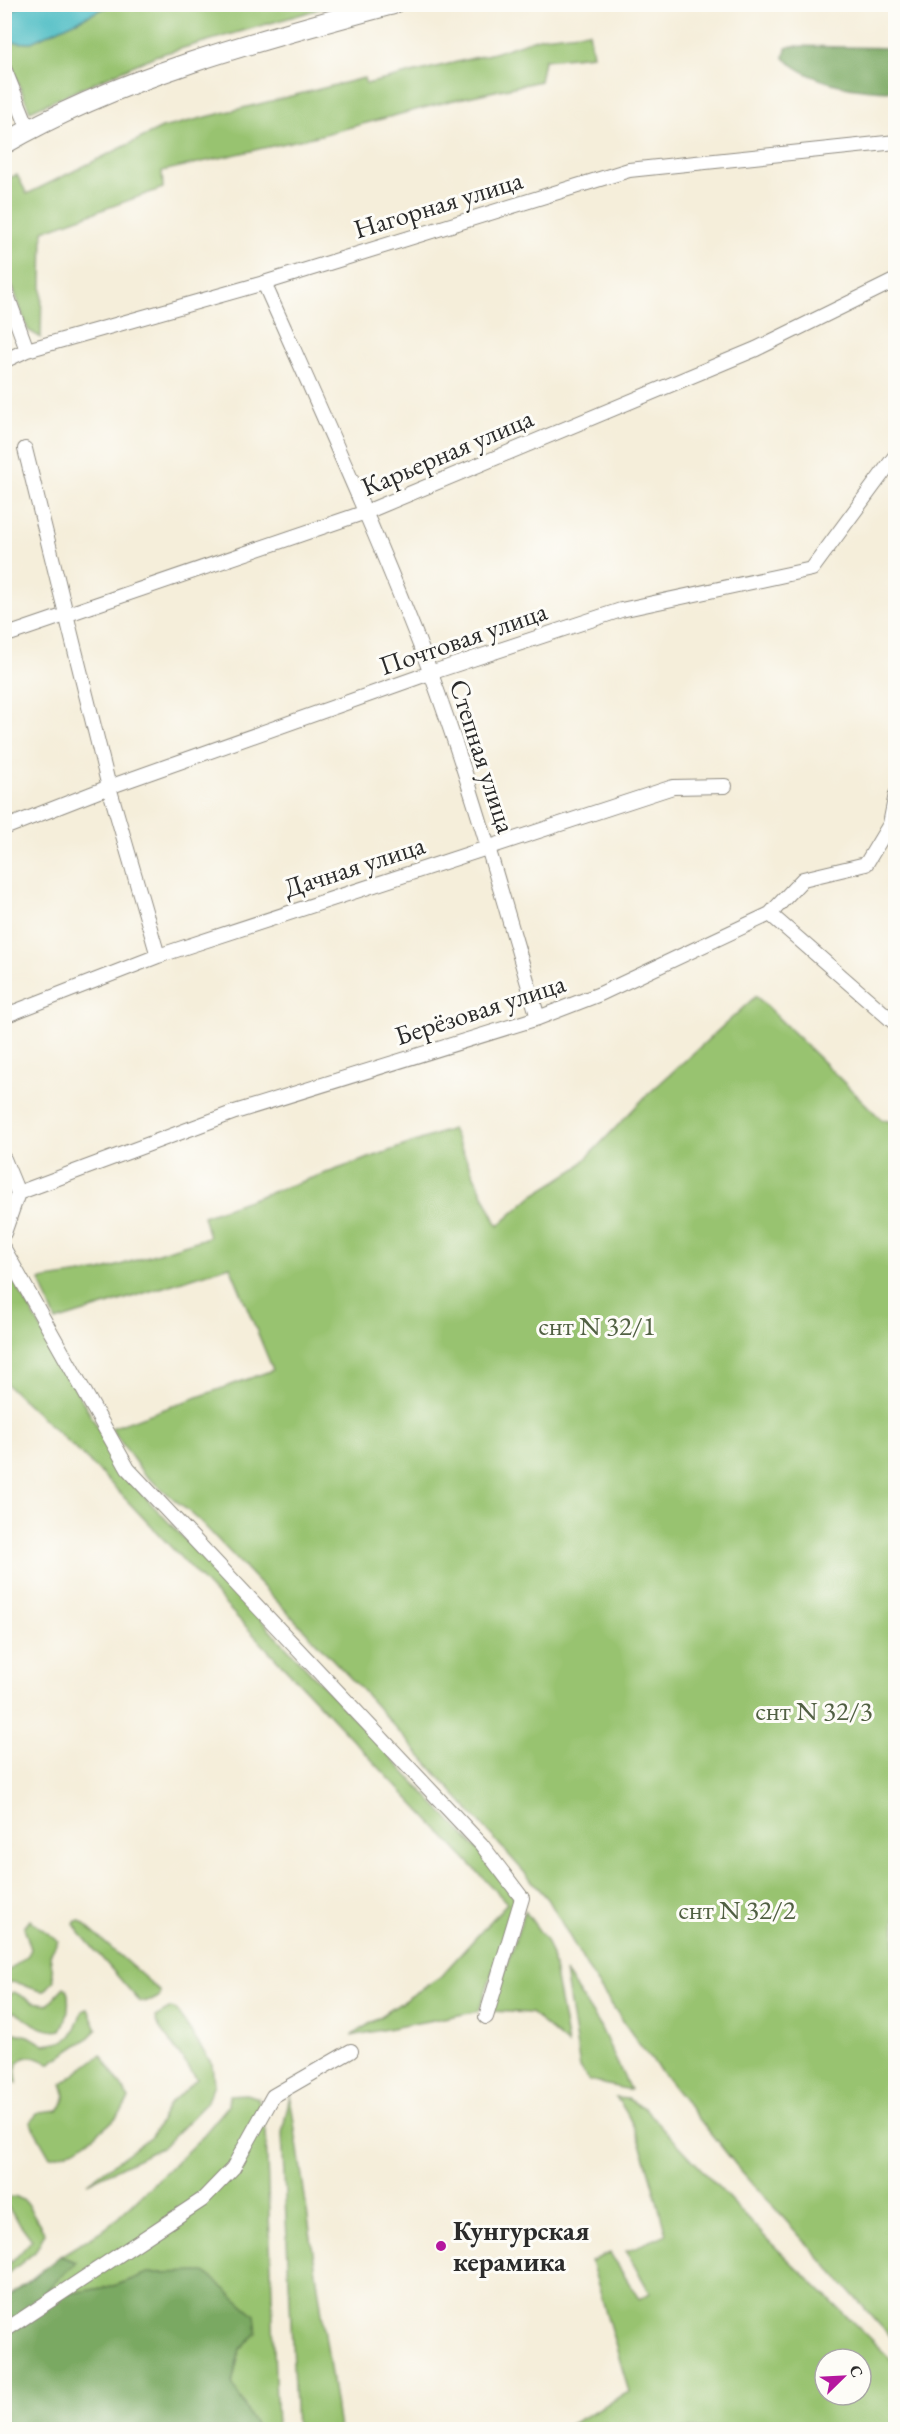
<svg xmlns="http://www.w3.org/2000/svg" width="900" height="2434" viewBox="0 0 900 2434" font-family="'EB Garamond',serif">
<rect width="100%" height="100%" fill="#fdfcf7"/>
<filter id="ink" filterUnits="userSpaceOnUse"><feTurbulence type="fractalNoise" baseFrequency=".0167" numOctaves="2"/><feDisplacementMap in="SourceGraphic" scale="12" xChannelSelector="R" yChannelSelector="G"/><feConvolveMatrix kernelMatrix="1 2 1 2 8 2 1 2 1" color-interpolation-filters="sRGB"/></filter>
<filter id="wash" filterUnits="userSpaceOnUse"><feTurbulence type="fractalNoise" baseFrequency=".008" numOctaves="4" result="noise"/><feDisplacementMap in="SourceGraphic" scale="24" xChannelSelector="R" yChannelSelector="G"/><feGaussianBlur stdDeviation="1.35" result="paint"/><feColorMatrix in="noise" values="0 0 0 0 0 0 0 0 0 0 0 0 0 0 0 0 0 1.4 0 .05"/><feComposite in="paint" operator="in"/></filter>
<g filter="url(#wash)">
<rect width="100%" height="100%" fill="#f5eeda"/>
<!-- green -->
<path fill="#98c370" stroke="#62774e" stroke-width="1.5" fill-rule="evenodd" d="M 4,5 L 23,5 L 9,13 L 14,42 L 29,43 L 111,5 L 334,5 L 155,56 L 30,111 L 5,51 Z
M 589,32 L 593,55 L 544,60 L 540,81 L 450,101 L 317,136 L 162,171 L 163,188 L 43,231 L 41,338 L 28,330 L 5,265 L 5,179 L 17,175 L 27,194 L 162,128 L 364,78 L 366,84 L 494,53 L 542,37 Z
M 756,996 L 881,1119 L 895,1123 L 895,2342 L 736,2165 L 639,2044 L 594,1979 L 548,1899 L 361,1689 L 200,1521 L 143,1473 L 111,1428 L 273,1370 L 230,1266 L 56,1321 L 40,1280 L 101,1271 L 209,1237 L 203,1216 L 452,1129 L 498,1226 L 532,1196 L 577,1168 L 645,1097 Z
M 4,1263 L 126,1477 L 479,1851 L 517,1900 L 479,2011 L 351,2036 L 440,1977 L 507,1903 L 99,1471 L 5,1383 Z
M 525,1911 L 546,1940 L 552,1956 L 568,2045 L 531,2013 L 491,2011 Z
M 30,1920 L 58,1941 L 50,1955 L 54,1980 L 45,1991 C 30,1991 20,1979 5,1983 L 5,1974 L 28,1955 L 31,1949 L 24,1927 Z
M 76,1921 L 80,1921 L 160,1991 L 159,1997 L 151,2001 L 140,2002 L 80,1933 L 74,1924 Z
M 565,1972 L 599,2024 L 630,2090 L 589,2081 L 580,2068 Z
M 64,1987 L 67,1989 C 70,2004 69,2017 61,2030 C 46,2034 27,2020 15,2012 L 5,2014 L 5,1996 L 14,1992 L 33,2002 L 48,2004 Z
M 171,2008 L 176,2010 L 212,2064 L 214,2084 L 206,2103 L 163,2147 L 87,2183 L 152,2136 L 169,2104 L 197,2079 L 157,2024 L 155,2017 Z
M 88,2009 L 97,2029 L 87,2039 L 49,2064 C 39,2057 21,2051 16,2068 C 15,2072 17,2078 17,2083 L 5,2072 L 5,2031 L 29,2036 L 44,2045 C 75,2041 72,2037 82,2011 Z
M 101,2055 L 129,2098 C 121,2121 74,2154 50,2157 L 30,2122 L 39,2112 L 58,2110 C 66,2101 67,2096 62,2084 Z
M 246,2094 L 258,2098 L 266,2132 L 277,2429 L 257,2429 L 232,2383 L 240,2349 L 256,2333 L 148,2273 L 117,2285 L 58,2296 L 47,2289 L 76,2262 L 60,2256 L 109,2226 L 201,2138 L 228,2106 L 229,2095 Z
M 290,2095 L 339,2429 L 296,2429 L 282,2133 Z
M 616,2098 L 628,2099 L 644,2108 L 768,2240 L 895,2363 L 895,2429 L 562,2429 L 629,2392 L 591,2261 L 610,2253 L 639,2299 L 650,2293 L 626,2251 L 666,2234 C 656,2200 640,2123 616,2098 ZM 825,2359 L 861,2359 L 861,2395 L 825,2395 Z
M 17,2197 L 26,2202 L 45,2233 L 35,2252 L 5,2276 L 5,2255 L 11,2263 L 32,2240 L 6,2205 L 7,2198 Z"/>
<!-- forest -->
<path fill="#7aa962" stroke="#526a46" stroke-width="1.5" d="M 792,46 L 895,48 L 895,91 C 858,91 812,84 784,58 L 786,48 Z
M 60,2256 L 76,2262 L 48,2289 L 58,2296 L 117,2285 L 148,2273 L 205,2272 L 255,2315 L 257,2333 L 240,2349 L 232,2383 L 257,2429 L 5,2430 L 5,2300 Z"/>
<!-- water -->
<path fill="#50bec5" stroke="#3e7478" stroke-width="1.5" d="M 23,5 L 23,4 L 111,5 L 29,43 L 14,42 L 6,34 L 9,13 Z"/>
</g>
<g filter="url(#ink)">
<g fill="none" stroke-linecap="round" stroke-linejoin="round">
<defs>
<path id="street" d="M 4,68 L 29,130
M 264,283 C 321,411 380,540 430,671 C 472,785 504,903 538,1018
M 4,287 L 27,350
M 4,361 L 27,350 L 264,283 L 629,170 L 896,142
M 25,449 L 109,787 L 158,956
M 4,636 L 366,512 L 756,349 L 896,280
M 4,828 L 109,787 L 430,673 L 621,610 L 812,569 L 896,455
M 770,914 L 896,1024
M 4,1016 L 158,956 L 673,787 L 725,786
M 4,1159 L 18,1193 L 4,1233
M 18,1193 L 235,1112 L 538,1018 L 600,994 L 770,914 L 803,879 L 866,864 L 890,824 L 896,794
M 4,1249 L 128,1469 L 481,1844 L 522,1898 L 486,2017
M 4,2331 L 202,2200 L 233,2168 L 273,2096 L 351,2051"/>
<path id="secondary" d="M 4,144 C 118,77 266,38 393,4"/>
</defs>
<!-- street casing -->
<use href="#street" stroke="#908c82" stroke-width="16"/>
<!-- secondary casing -->
<use href="#secondary" stroke="#908c82" stroke-width="22"/>
<!-- street -->
<use href="#street" stroke="#fff" stroke-width="14"/>
<!-- secondary -->
<use href="#secondary" stroke="#fff" stroke-width="20"/>
</g>
</g>
<!-- markers -->
<circle fill="#b5179e" stroke="#fdfcf7" stroke-width="2" cx="441" cy="2246" r="6"/>
<g text-anchor="middle" dominant-baseline="central" stroke-width="6" stroke-linejoin="round" paint-order="stroke">
<!-- street labels -->
<g font-size="27" fill="#2b2b2b" stroke="#fdfcf7">
<text transform="translate(438 204) rotate(-17)">Нагорная улица</text>
<text transform="translate(447 452) rotate(-23)">Карьерная улица</text>
<text transform="translate(463 638) rotate(-19)">Почтовая улица</text>
<text transform="translate(483 756) rotate(72)">Степная улица</text>
<text transform="translate(354 866) rotate(-18)">Дачная улица</text>
<text transform="translate(480 1009) rotate(-18)">Берёзовая улица</text>
</g>
<!-- park labels -->
<g font-size="27" fill="#516043" stroke="#fdfcf7">
<text x="597" y="1325">снт N 32/1</text>
<text x="814" y="1710">снт N 32/3</text>
<text x="737" y="1909">снт N 32/2</text>
</g>
<!-- poi labels -->
<g font-size="27" font-weight="bold" fill="#2b2b2b" stroke="#fdfcf7" text-anchor="start">
<text x="453" y="2230">Кунгурская<tspan x="453" dy="31">керамика</tspan></text>
</g>
</g>
<!-- margin -->
<rect width="900" height="2434" fill="none" stroke="#fdfcf7" stroke-width="24"/>
<!-- north arrow -->
<g transform="translate(843 2377) rotate(66)"><circle r="28" fill="#fdfcf7" stroke="#a9a8a5" stroke-width="1.5"/>
<path d="M0-4.5L10 22L0 15L-10 22Z" fill="#b5179e"/>
<text y="-9" font-size="16" font-weight="bold" text-anchor="middle" fill="#2b2b2b">С</text>
</g>
</svg>
